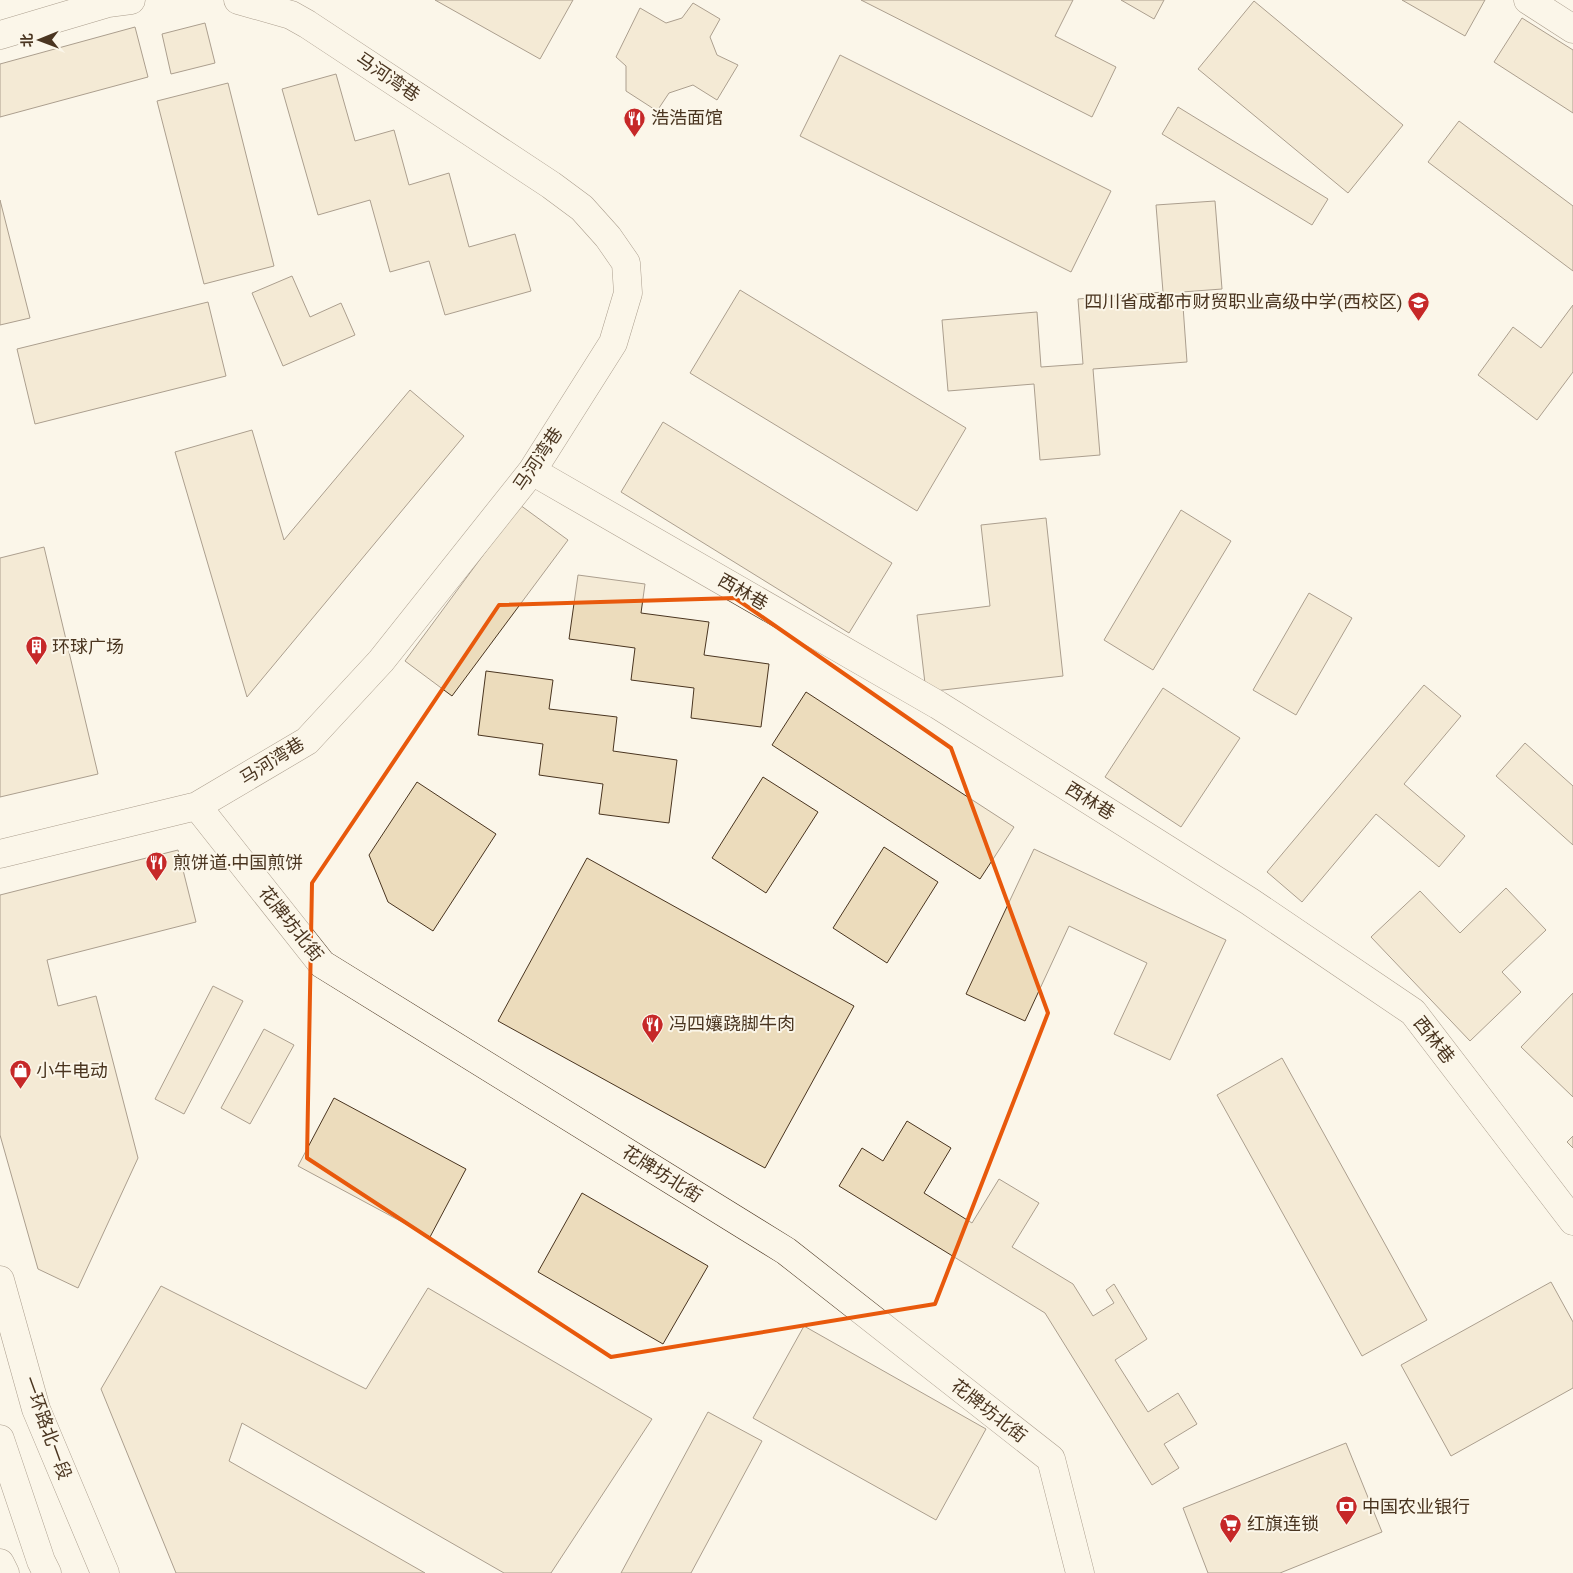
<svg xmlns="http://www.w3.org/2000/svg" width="1573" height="1573" viewBox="0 0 1573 1573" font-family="'Crimson Pro','Noto Sans SC',serif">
<rect width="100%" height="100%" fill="#fbf6e9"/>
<!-- building -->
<path fill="#ecdcbc" stroke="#4a3520" d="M 435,0 L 573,0 L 540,59 Z
M 861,0 L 1073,0 L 1055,36 L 1116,67 L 1092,117 Z
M 1121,0 L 1164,0 L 1154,19 Z
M 1402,0 L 1485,0 L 1465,36 Z
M 1254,1 L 1403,125 L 1348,193 L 1198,69 Z
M 693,3 L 720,19 L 710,37 L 717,55 L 738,65 L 717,100 L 693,85 L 669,93 L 657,111 L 626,91 L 626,66 L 616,57 L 640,8 L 666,23 L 682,18 Z
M 1522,18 L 1573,50 L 1573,113 L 1494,62 Z
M 205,23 L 215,63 L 171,74 L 162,34 Z
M 135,27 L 148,77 L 0,117 L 0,64 Z
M 840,55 L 1111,191 L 1071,272 L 800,136 Z
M 336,74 L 355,141 L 394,130 L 409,185 L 449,173 L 469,247 L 515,234 L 531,291 L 445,315 L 429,261 L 390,272 L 370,200 L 318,215 L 282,89 Z
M 228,83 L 274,266 L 204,284 L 157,101 Z
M 1178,107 L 1328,199 L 1312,225 L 1162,134 Z
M 1459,121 L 1573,206 L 1573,271 L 1428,162 Z
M 0,200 L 30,318 L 0,325 Z
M 1215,201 L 1222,289 L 1182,292 L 1187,362 L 1093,369 L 1100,455 L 1040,460 L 1034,384 L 948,391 L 942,320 L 1037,312 L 1041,367 L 1083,364 L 1078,299 L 1163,292 L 1156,205 Z
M 292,276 L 310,317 L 341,303 L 355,335 L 283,366 L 252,293 Z
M 740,290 L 966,428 L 917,511 L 690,373 Z
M 208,302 L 226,376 L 35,424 L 17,349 Z
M 1573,305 L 1573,372 L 1537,420 L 1478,375 L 1513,327 L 1541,348 Z
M 410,390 L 464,436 L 247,697 L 175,452 L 252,430 L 284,540 Z
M 663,422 L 892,563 L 849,633 L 621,492 Z
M 520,505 L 568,540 L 452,696 L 405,661 Z
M 1181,510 L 1231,541 L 1153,670 L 1104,640 Z
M 1046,518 L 1063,676 L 926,692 L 917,615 L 990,606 L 981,525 Z
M 44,547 L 98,774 L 0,797 L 0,558 Z
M 578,575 L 645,584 L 641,613 L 709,622 L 704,655 L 769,664 L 761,727 L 691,718 L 694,688 L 631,680 L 635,648 L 569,639 Z
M 1309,593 L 1352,618 L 1296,715 L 1253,690 Z
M 486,671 L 553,680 L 549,709 L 617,717 L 613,751 L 677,760 L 669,823 L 599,814 L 603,784 L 539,775 L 543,744 L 478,735 Z
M 1424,685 L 1461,716 L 1404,784 L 1465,836 L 1439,867 L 1376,814 L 1302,902 L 1267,872 Z
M 1163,688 L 1240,738 L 1181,827 L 1105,777 Z
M 806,692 L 1014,827 L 980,879 L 772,745 Z
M 1525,743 L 1573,786 L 1573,845 L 1496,776 Z
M 763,777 L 818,812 L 766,893 L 712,858 Z
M 417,782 L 496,834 L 433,931 L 388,902 L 369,855 Z
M 884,847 L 938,882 L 887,963 L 833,928 Z
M 1034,849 L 1226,940 L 1170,1060 L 1114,1034 L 1147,963 L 1069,926 L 1025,1021 L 966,994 Z
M 178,850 L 196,922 L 47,960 L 58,1006 L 96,996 L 138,1158 L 78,1288 L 38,1269 L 0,1135 L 0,895 Z
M 587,858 L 854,1006 L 765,1168 L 498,1021 Z
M 1506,888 L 1546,930 L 1502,972 L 1521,992 L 1470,1041 L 1371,937 L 1420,891 L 1460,933 Z
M 213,986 L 243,1001 L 184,1114 L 155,1099 Z
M 1573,993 L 1573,1097 L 1521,1047 Z
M 264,1029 L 294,1045 L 250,1124 L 221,1108 Z
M 1282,1058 L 1427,1320 L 1362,1356 L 1217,1095 Z
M 334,1098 L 466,1169 L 430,1237 L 298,1166 Z
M 907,1121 L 951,1148 L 924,1193 L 972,1223 L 999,1179 L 1039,1203 L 1012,1247 L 1073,1284 L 1093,1316 L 1114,1303 L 1106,1290 L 1114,1284 L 1147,1339 L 1115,1360 L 1148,1412 L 1178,1393 L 1197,1424 L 1164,1444 L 1179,1468 L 1152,1485 L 1045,1313 L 839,1186 L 862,1148 L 883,1161 Z
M 1573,1136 L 1573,1148 L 1567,1142 Z
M 582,1193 L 708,1266 L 663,1344 L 538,1272 Z
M 1551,1282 L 1573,1322 L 1573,1388 L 1451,1456 L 1401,1365 Z
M 161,1286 L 366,1389 L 428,1288 L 652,1419 L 551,1573 L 504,1573 L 242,1423 L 229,1461 L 425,1573 L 176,1573 L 101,1389 Z
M 804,1326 L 986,1429 L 936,1520 L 753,1418 Z
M 708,1412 L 762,1441 L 691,1573 L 621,1573 Z
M 1346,1443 L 1382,1532 L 1280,1573 L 1208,1573 L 1183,1508 Z"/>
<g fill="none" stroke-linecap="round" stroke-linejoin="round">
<defs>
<path id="street" d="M 1528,0 L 1573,29
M 0,35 L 108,3 L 131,0
M 532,471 L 938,705 L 1249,901 L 1413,1012 L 1573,1221
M 197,806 L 322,964 L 786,1251 L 1051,1459 L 1080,1573
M 0,854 L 197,806 L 307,741 L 381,661 L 532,471 L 613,343 L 628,293 L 626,263 L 608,237 L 582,208 L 551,185 L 307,24 L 291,15 L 238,0"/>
<path id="primary" d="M 0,1280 L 36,1409 L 105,1573
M 0,1439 L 41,1561 L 47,1573
M 0,1563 L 5,1573"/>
</defs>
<!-- street casing -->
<use href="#street" stroke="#4a3520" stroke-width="29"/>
<!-- primary casing -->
<use href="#primary" stroke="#4a3520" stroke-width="29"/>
<!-- street -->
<use href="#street" stroke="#fbf6e9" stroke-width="28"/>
<!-- primary -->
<use href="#primary" stroke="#fbf6e9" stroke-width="28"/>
</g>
<!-- marked area -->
<path d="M0 0H1573V1573H0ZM 735,598 L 951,748 L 1048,1013 L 935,1304 L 611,1357 L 307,1158 L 312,883 L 499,605 Z" fill="#fbf6e9" fill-opacity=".55" fill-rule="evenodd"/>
<path fill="none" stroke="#e8590c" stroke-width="4" stroke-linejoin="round" d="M 735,598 L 951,748 L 1048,1013 L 935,1304 L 611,1357 L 307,1158 L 312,883 L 499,605 Z"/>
<!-- icons -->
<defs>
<symbol id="restaurant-pin" viewBox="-11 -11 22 30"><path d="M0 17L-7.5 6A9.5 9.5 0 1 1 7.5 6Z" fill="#c62828" stroke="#fbf6e9"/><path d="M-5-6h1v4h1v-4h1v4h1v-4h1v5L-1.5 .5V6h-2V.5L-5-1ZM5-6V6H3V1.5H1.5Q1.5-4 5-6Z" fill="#fff"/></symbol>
<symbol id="school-pin" viewBox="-11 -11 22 30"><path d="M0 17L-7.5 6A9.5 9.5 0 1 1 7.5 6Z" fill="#c62828" stroke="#fbf6e9"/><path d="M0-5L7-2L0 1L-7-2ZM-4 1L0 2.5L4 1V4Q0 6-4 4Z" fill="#fff"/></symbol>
<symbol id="building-pin" viewBox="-11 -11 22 30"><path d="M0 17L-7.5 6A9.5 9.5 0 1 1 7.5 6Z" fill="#c62828" stroke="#fbf6e9"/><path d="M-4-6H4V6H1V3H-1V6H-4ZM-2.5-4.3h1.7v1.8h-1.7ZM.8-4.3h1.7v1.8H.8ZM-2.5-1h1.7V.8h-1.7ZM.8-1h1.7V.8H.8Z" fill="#fff"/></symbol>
<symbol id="shop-pin" viewBox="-11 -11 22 30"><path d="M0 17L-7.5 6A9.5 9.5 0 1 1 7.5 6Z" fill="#c62828" stroke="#fbf6e9"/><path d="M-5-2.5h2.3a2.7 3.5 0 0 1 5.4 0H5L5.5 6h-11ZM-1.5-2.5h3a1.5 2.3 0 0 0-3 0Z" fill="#fff"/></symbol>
<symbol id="bank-pin" viewBox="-11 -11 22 30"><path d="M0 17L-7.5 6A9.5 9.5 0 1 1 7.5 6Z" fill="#c62828" stroke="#fbf6e9"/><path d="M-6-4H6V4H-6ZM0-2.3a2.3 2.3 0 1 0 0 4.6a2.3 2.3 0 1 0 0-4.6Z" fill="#fff"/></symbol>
<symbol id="supermarket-pin" viewBox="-11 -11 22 30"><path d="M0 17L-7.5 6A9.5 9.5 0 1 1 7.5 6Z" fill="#c62828" stroke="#fbf6e9"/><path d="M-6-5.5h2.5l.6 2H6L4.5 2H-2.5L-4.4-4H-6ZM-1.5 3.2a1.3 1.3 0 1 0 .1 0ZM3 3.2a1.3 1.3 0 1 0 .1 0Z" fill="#fff"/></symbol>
</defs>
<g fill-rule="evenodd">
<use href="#restaurant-pin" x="622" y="106" width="25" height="34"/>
<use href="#school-pin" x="1406" y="290" width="25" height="34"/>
<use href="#building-pin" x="24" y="634" width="25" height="34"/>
<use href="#restaurant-pin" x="144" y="850" width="25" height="34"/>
<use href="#restaurant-pin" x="640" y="1012" width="25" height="34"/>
<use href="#shop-pin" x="8" y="1058" width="25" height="34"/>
<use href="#bank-pin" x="1334" y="1494" width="25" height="34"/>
<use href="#supermarket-pin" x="1218" y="1512" width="25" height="34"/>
</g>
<g text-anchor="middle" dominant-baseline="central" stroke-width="4" stroke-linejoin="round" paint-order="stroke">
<!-- street labels -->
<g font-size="18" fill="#4a3520" stroke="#fbf6e9">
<text transform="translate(388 77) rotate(34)">马河湾巷</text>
<text transform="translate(538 459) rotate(-56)">马河湾巷</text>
<text transform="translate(743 592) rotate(30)">西林巷</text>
<text transform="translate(272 761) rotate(-32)">马河湾巷</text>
<text transform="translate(1090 801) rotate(32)">西林巷</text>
<text transform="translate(291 924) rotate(51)">花牌坊北街</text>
<text transform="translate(1434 1040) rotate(52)">西林巷</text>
<text transform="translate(662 1174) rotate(32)">花牌坊北街</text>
<text transform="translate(989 1411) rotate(38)">花牌坊北街</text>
<text transform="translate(47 1428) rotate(70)">一环路北一段</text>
</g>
<!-- poi labels -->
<g font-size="18" fill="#4a3520" stroke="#fbf6e9" text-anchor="start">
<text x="651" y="118">浩浩面馆</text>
<text x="1403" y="302" text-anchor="end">四川省成都市财贸职业高级中学(西校区)</text>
<text x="52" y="647">环球广场</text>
<text x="173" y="863">煎饼道·中国煎饼</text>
<text x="669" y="1024">冯四孃跷脚牛肉</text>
<text x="36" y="1071">小牛电动</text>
<text x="1362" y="1507">中国农业银行</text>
<text x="1247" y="1524">红旗连锁</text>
</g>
</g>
<!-- north arrow -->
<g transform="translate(40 40) rotate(269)" stroke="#fbf6e9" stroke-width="4" paint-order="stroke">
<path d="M0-4L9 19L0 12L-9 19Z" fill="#4a3520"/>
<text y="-8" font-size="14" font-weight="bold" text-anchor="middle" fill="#4a3520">北</text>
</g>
</svg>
